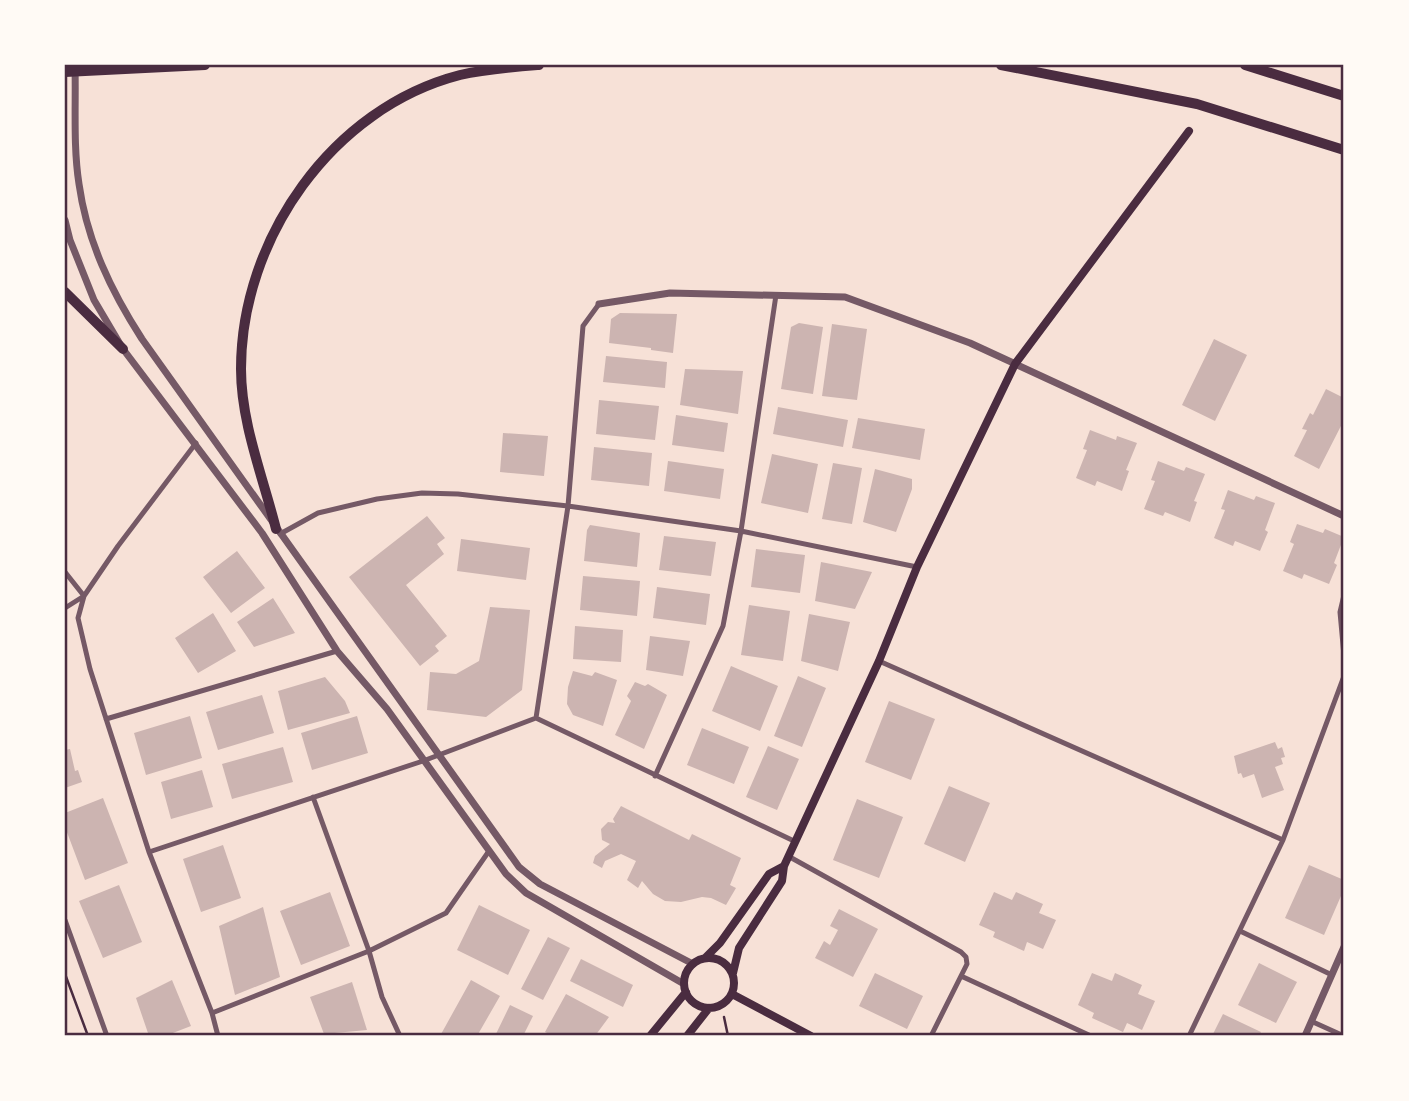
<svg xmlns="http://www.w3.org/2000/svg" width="1409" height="1101" viewBox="0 0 1409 1101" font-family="Rubik,sans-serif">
<rect width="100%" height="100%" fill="#f7e1d7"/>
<!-- building -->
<path fill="#ccb4b1" d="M 620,313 L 677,314 L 673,353 L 651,350 L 651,348 L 609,343 L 611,319 Z
M 799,323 L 823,327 L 813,394 L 781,389 L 791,327 Z
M 832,324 L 867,329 L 857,400 L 822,396 Z
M 1214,339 L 1247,355 L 1215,421 L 1182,405 Z
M 606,356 L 667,362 L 665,388 L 603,382 Z
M 685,369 L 743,371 L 738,414 L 680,405 Z
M 1326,389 L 1344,398 L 1344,420 L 1319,469 L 1294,456 L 1307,430 L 1302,429 L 1310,413 L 1313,415 Z
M 599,400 L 659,406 L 655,440 L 596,434 Z
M 778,407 L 848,420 L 843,447 L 773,434 Z
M 676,415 L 728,423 L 724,452 L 672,445 Z
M 858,418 L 925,429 L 920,460 L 852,448 Z
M 1090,430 L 1116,440 L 1117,436 L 1137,443 L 1126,470 L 1129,471 L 1122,491 L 1097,481 L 1095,486 L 1076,478 L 1087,450 L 1083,449 Z
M 503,433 L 548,436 L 544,476 L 500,472 Z
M 594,447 L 652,453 L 649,486 L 591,480 Z
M 772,454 L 818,464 L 808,513 L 761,503 Z
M 668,461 L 724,469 L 720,499 L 664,491 Z
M 1158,461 L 1184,471 L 1186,467 L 1205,474 L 1194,501 L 1197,502 L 1190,522 L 1165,512 L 1163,516 L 1144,509 L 1155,481 L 1151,480 Z
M 833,463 L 862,468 L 852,524 L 822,519 Z
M 875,469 L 912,479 L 912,489 L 896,532 L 863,522 Z
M 1228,490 L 1254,500 L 1256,496 L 1275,503 L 1265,530 L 1268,532 L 1260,551 L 1235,541 L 1233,546 L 1214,538 L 1225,510 L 1221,509 Z
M 427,516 L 445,538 L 437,544 L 444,554 L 406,585 L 447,636 L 435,646 L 439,651 L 420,666 L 349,577 Z
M 1297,524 L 1323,533 L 1325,529 L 1344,537 L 1334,563 L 1337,565 L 1329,584 L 1304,574 L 1302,579 L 1283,571 L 1294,544 L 1290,542 Z
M 590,525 L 640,533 L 637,567 L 584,561 L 587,530 Z
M 664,536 L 716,542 L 711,576 L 659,570 Z
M 461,539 L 530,548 L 526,580 L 457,571 Z
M 756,549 L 805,555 L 800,593 L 751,587 Z
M 237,551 L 265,588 L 231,613 L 203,577 Z
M 821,562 L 872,572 L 855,609 L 815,601 Z
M 583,576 L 640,581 L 637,616 L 580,610 Z
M 657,587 L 710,594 L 706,625 L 653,618 Z
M 273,598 L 295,633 L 254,647 L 237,622 Z
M 749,605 L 790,611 L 783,661 L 741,655 Z
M 490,607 L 530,610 L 522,690 L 486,717 L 427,710 L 430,672 L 456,674 L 479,661 Z
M 213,613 L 236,651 L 198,673 L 175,638 Z
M 809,614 L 850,622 L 838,671 L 801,661 Z
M 575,626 L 623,630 L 621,662 L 573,659 Z
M 650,636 L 690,641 L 683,676 L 646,670 Z
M 731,666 L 778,686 L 760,731 L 712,711 Z
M 573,671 L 592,676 L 595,672 L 617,680 L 603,726 L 573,715 L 567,704 L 568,687 Z
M 798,676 L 826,688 L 802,747 L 774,736 Z
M 325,677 L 345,701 L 350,713 L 288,730 L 278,691 Z
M 635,682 L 645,686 L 648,684 L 667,695 L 644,749 L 615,735 L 631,701 L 627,696 Z
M 262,695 L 274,733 L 218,750 L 206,712 Z
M 889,701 L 935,719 L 911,780 L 865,762 Z
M 190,716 L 202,758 L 146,775 L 134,733 Z
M 357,716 L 368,753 L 312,770 L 301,733 Z
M 702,728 L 749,747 L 734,784 L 687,765 Z
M 1275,742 L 1278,749 L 1282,747 L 1285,757 L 1281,758 L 1283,764 L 1275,767 L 1284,790 L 1262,798 L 1254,774 L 1243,778 L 1241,773 L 1238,774 L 1234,756 Z
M 768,746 L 799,759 L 777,810 L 746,797 Z
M 283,747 L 293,782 L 232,799 L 222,764 Z
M 70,749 L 75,771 L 78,770 L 82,782 L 65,788 L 65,750 Z
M 202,770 L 213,807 L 171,819 L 161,782 Z
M 949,786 L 990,803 L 965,862 L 924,844 Z
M 103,798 L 128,863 L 85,880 L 65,827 L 65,813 Z
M 857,799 L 903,817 L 879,878 L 833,860 Z
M 621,806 L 689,840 L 692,834 L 741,858 L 730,885 L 736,888 L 726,905 L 711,898 L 702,897 L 681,902 L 665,901 L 653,894 L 642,881 L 638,888 L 627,880 L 636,861 L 621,854 L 605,861 L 602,868 L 593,863 L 595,856 L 610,844 L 602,840 L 601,829 L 608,822 L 615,823 L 613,819 Z
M 223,845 L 241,898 L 201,912 L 183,859 Z
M 1309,865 L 1344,880 L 1344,889 L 1324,935 L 1285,918 Z
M 119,885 L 142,942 L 103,958 L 79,901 Z
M 330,892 L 350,946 L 301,965 L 280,911 Z
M 994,892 L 1012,900 L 1016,892 L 1043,904 L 1039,913 L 1056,920 L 1043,949 L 1027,942 L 1024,951 L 993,937 L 995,932 L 979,925 Z
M 479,905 L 530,930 L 508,975 L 457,950 Z
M 263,907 L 280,977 L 235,995 L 219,926 Z
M 839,909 L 878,929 L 853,977 L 815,958 L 824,941 L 830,945 L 838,930 L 830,926 Z
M 548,937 L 570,948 L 543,1000 L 521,989 Z
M 581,959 L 633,985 L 623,1007 L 570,981 Z
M 1259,963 L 1297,982 L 1276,1023 L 1238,1005 Z
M 875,973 L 923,996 L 907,1029 L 859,1006 Z
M 1092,973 L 1112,981 L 1115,973 L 1142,985 L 1138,994 L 1155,1001 L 1142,1030 L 1127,1023 L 1123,1032 L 1092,1018 L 1094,1013 L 1078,1005 Z
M 172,980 L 191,1026 L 165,1036 L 149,1036 L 136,998 Z
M 471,980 L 500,996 L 477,1036 L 440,1036 Z
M 352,982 L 367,1030 L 324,1034 L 310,997 Z
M 566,994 L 609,1017 L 595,1036 L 553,1036 L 545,1032 Z
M 510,1005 L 533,1016 L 523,1036 L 495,1036 Z
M 1223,1014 L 1261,1032 L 1259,1036 L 1212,1036 Z"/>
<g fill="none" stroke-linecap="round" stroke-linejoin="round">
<!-- path -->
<path stroke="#4a2c40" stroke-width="2.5" d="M 65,974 L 88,1036
M 724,1017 L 728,1036"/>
<!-- minor -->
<path stroke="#755966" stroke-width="5" d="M 196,443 L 118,546 L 84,596 L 78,618 L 90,669 L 149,852 L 212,1013 L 218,1036
M 280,534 L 318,513 L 377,499 L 422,493 L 458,494 L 568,506 L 741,531 L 917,567
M 65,572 L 84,596 L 65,608
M 1344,595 L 1340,612 L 1344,656
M 879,661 L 1283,840
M 536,718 L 568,506 L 583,326 L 599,304
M 106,719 L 337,651
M 655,776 L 723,626 L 741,531 L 776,295
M 313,797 L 369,951 L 382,997 L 400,1036
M 149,852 L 423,761 L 536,718 L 794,841
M 788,856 L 961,952 L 966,957 L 967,964 L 931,1036
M 65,920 L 107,1036
M 1240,931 L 1332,975
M 961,976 L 1091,1036
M 212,1013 L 369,951 L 446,913 L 489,851
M 1313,1022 L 1344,1036
M 1189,1036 L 1283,840 L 1344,676"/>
<!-- tertiary -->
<path stroke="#755966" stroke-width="7" d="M 75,65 C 76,104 73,146 79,184 C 87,241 111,291 142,339 L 519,867 L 540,884 L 693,964
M 65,220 L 70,240 L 94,300 L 123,349 L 262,533 L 337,651 L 387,709 L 506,874 L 526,893 L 684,984
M 599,304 L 670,293 L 845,297 L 970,343 L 1344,516
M 1305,1036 L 1344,947"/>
<!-- secondary -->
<path stroke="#4a2c40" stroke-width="8" d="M 784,866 L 879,661 L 917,567 L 1015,364 L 1189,131
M684 983a25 25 0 1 1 50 0a25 25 0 1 1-50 0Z
M 705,958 L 720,943 L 769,874 L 784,866 L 782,881 L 739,948 L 733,973
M 732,994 L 811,1036
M 650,1036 L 686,992
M 687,1036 L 709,1008"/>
<!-- motorway -->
<path stroke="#4a2c40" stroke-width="10" d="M 1001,65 L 1197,104 L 1344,150
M 1245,65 L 1344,96
M 65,72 L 205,65
M 65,292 L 123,349
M 276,529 C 263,477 241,423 241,369 C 241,239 332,108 460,75 C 486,69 513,67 539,65"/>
</g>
<!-- border -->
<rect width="1409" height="1101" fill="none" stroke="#fffaf5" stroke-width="133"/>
<rect x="66" y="66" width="1276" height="968" fill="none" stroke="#4a2c40" stroke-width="2.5"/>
</svg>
